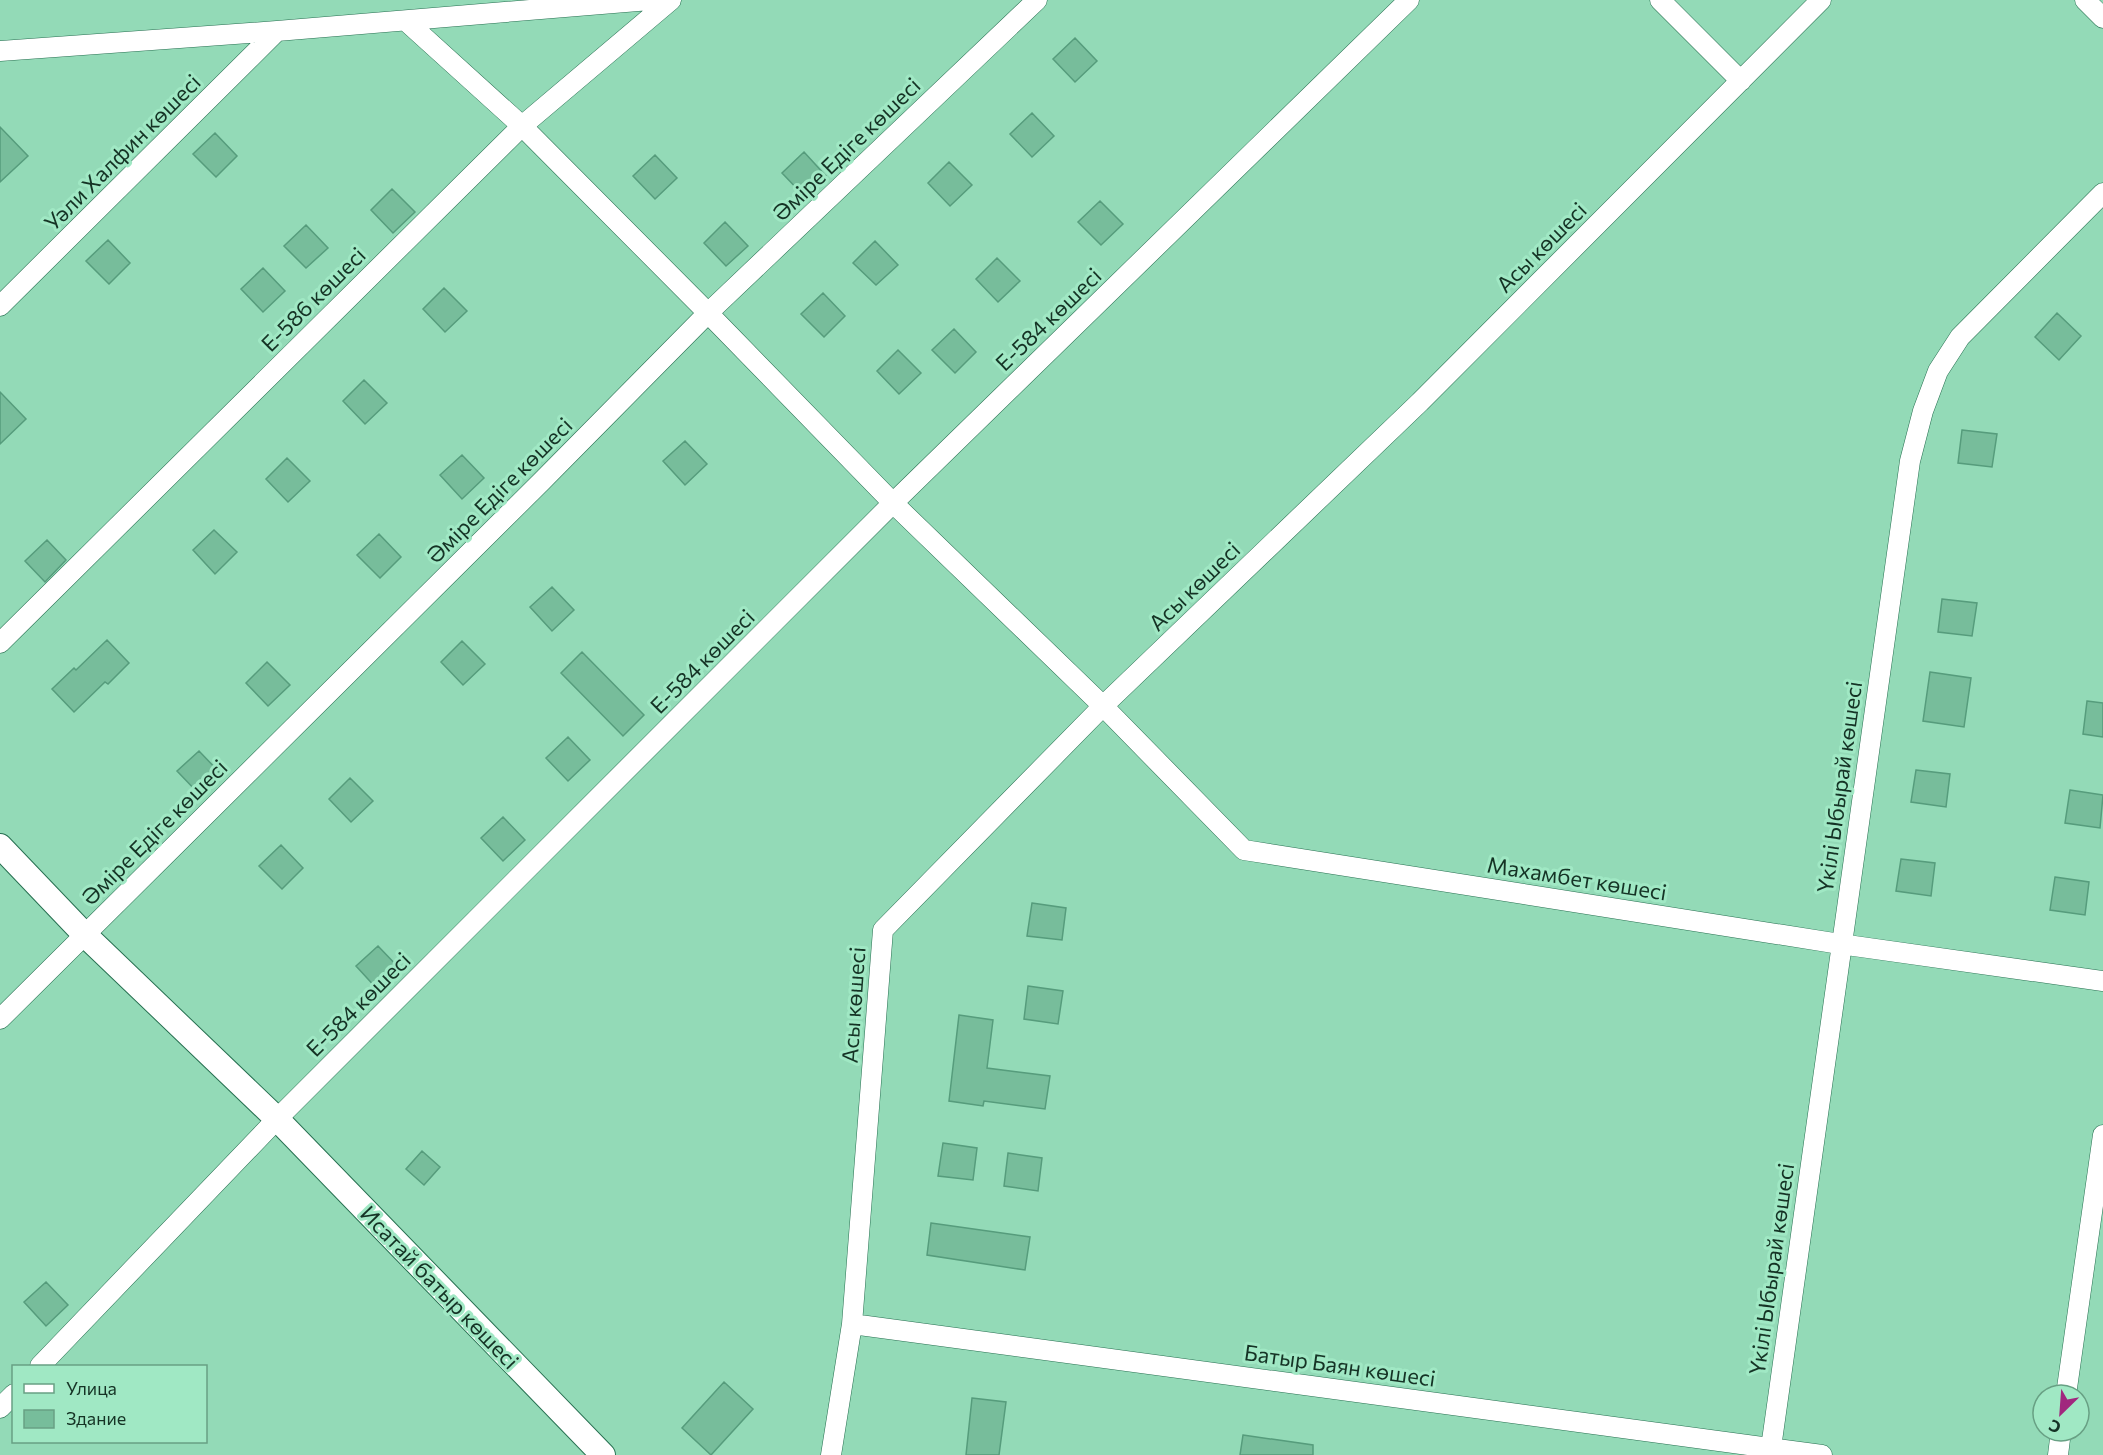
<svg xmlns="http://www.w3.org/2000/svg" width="2103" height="1455" viewBox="0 0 2103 1455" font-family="Commissioner,sans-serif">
<rect width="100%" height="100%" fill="#93dab7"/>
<!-- building -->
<path fill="#77bd9b" stroke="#569c7c" stroke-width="1.5" d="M 1075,38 L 1097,61 L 1075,82 L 1053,59 Z
M 1032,113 L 1054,136 L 1032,157 L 1010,134 Z
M 0,127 L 28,156 L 0,182 Z
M 215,133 L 237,156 L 216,177 L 193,154 Z
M 804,152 L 826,176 L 804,196 L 782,173 Z
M 655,155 L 677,178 L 655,199 L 633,176 Z
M 949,162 L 972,185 L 950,206 L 928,183 Z
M 392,189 L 415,212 L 393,233 L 371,210 Z
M 1100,201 L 1123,224 L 1101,245 L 1078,222 Z
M 725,222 L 748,246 L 726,266 L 704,243 Z
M 306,225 L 328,248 L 306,268 L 284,246 Z
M 108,240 L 130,263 L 109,284 L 86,261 Z
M 875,241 L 898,265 L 876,285 L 853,263 Z
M 997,258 L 1020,281 L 998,302 L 976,279 Z
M 263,268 L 285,291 L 263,312 L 241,289 Z
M 444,288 L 467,311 L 445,332 L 423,309 Z
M 823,293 L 845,316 L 824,337 L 801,314 Z
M 2057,313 L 2081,336 L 2059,360 L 2035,337 Z
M 954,329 L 976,352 L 955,373 L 932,350 Z
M 898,350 L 921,373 L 899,394 L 877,371 Z
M 364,380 L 387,403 L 365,424 L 343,401 Z
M 0,392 L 26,419 L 0,444 Z
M 1962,430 L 1997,434 L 1992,467 L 1958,463 Z
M 685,441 L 707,464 L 685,485 L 663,461 Z
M 462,455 L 484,478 L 462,499 L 440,475 Z
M 287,458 L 310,481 L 288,502 L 266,479 Z
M 214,530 L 237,552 L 215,574 L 193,550 Z
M 379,534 L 401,557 L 380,578 L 357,555 Z
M 47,540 L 66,560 L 45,582 L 25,561 Z
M 552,587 L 574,610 L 552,631 L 530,607 Z
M 1942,599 L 1977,603 L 1972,636 L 1938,632 Z
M 107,640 L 129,663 L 108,684 L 105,682 L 74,712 L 52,689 L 74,668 L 76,670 Z
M 462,641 L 485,664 L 463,685 L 441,662 Z
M 582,652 L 644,715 L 623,736 L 561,673 Z
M 267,662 L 290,685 L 268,706 L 246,683 Z
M 1930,672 L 1971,678 L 1964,727 L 1923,721 Z
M 2087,701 L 2103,703 L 2103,737 L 2083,734 Z
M 568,737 L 590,760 L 568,781 L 546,758 Z
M 199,751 L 221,774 L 200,795 L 177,771 Z
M 1916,770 L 1950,774 L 1946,807 L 1911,802 Z
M 350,778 L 373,801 L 351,822 L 329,799 Z
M 2070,790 L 2103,795 L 2100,828 L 2065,823 Z
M 503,817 L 525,840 L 503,861 L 481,838 Z
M 281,845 L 303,868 L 282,889 L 259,866 Z
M 1901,859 L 1935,863 L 1931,896 L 1896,891 Z
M 2055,877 L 2089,882 L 2085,915 L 2050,910 Z
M 1032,903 L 1066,908 L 1062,940 L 1027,936 Z
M 378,946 L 400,969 L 378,990 L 356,966 Z
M 1028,986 L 1063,991 L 1058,1024 L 1024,1019 Z
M 959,1015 L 993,1020 L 987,1068 L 1050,1076 L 1045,1109 L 984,1101 L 983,1106 L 949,1101 Z
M 943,1143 L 977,1148 L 973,1180 L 938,1176 Z
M 422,1151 L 440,1167 L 424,1185 L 406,1169 Z
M 1008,1153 L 1042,1158 L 1038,1191 L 1004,1186 Z
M 931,1223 L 1030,1237 L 1025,1270 L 927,1255 Z
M 46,1282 L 68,1305 L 46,1326 L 24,1302 Z
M 724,1382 L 753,1409 L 711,1455 L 682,1428 Z
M 972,1398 L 1006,1402 L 999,1455 L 966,1455 Z
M 1243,1435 L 1313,1445 L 1313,1455 L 1240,1455 Z"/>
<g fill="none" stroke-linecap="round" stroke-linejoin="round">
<defs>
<path id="minor" d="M 1660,0 L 1741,81
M 2085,0 L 2103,18
M 406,21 L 522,126 L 708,313 L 893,503 L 1103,706 L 1244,850 L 1840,944 L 2103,981
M 0,51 L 277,31 L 650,0
M 0,306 L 277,31
M 0,643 L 522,126 L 671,0
M 0,1019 L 542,481 L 708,313 L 1037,0
M 852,1324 L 1822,1455
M 40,1366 L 277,1119 L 893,503 L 1409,0
M 2066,1395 L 2103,1135
M 0,1408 L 14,1394
M 831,1455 L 852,1324 L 883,930 L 1103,706 L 1420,402 L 1821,0
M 1770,1455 L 1910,461 L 1923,411 L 1938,371 L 1960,337 L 2103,193
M 2058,1455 L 2061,1431"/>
<path id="tertiary" d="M 0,846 L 85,935 L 277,1119 L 603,1455"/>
</defs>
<!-- minor casing -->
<use href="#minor" stroke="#277051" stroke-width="21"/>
<!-- tertiary casing -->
<use href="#tertiary" stroke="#277051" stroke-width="26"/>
<!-- minor -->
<use href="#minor" stroke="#fff" stroke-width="20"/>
<!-- tertiary -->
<use href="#tertiary" stroke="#fff" stroke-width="24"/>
</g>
<g text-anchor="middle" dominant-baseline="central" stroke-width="6" stroke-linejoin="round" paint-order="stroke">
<!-- street labels -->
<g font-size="22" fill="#153325" stroke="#a0e8c4">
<text transform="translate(846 149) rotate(-44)">Әміре Едіге көшесі</text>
<text transform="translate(122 152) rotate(-45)">Уәли Халфин көшесі</text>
<text transform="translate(1541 247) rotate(-45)">Асы көшесі</text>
<text transform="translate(313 299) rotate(-45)">Е-586 көшесі</text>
<text transform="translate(1048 319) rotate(-44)">Е-584 көшесі</text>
<text transform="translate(499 490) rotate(-45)">Әміре Едіге көшесі</text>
<text transform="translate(1194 586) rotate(-44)">Асы көшесі</text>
<text transform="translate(702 661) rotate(-45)">Е-584 көшесі</text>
<text transform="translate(1839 787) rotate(-82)">Үкілі Ыбырай көшесі</text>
<text transform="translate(154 832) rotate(-45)">Әміре Едіге көшесі</text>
<text transform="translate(1577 878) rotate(9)">Махамбет көшесі</text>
<text transform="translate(358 1004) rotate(-45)">Е-584 көшесі</text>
<text transform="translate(853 1005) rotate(-86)">Асы көшесі</text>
<text transform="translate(1771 1269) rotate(-82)">Үкілі Ыбырай көшесі</text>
<text transform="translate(440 1287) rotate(46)">Исатай батыр көшесі</text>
<text transform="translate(1340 1365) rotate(8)">Батыр Баян көшесі</text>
</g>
</g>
<!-- legend -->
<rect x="12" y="1365" width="195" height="78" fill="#a0e8c4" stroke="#68a084" stroke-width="1.5"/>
<rect x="24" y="1384" width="30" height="9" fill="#ffffff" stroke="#68a084" stroke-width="1.5"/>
<text x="66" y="1395" font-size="18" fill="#153325">Улица</text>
<rect x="24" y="1410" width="30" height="18" fill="#77bd9b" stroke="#68a084" stroke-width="1.5"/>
<text x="66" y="1425" font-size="18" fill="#153325">Здание</text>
<!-- north arrow -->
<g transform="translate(2061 1413) rotate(205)"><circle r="28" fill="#a0e8c4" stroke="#68a084" stroke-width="1.5"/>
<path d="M0-4.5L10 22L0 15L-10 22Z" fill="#a1277e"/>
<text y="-9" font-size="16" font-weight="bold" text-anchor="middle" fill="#153325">С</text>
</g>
</svg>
